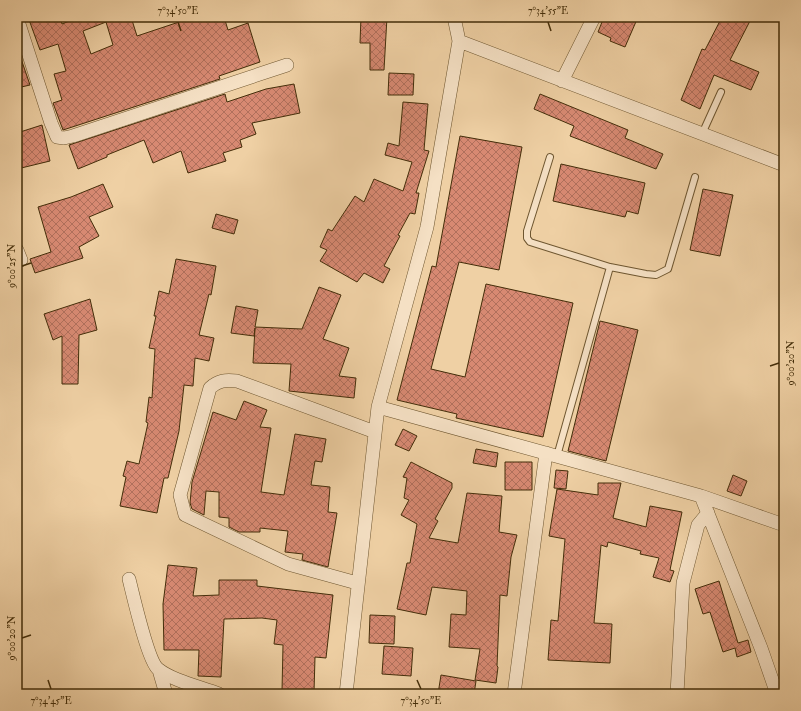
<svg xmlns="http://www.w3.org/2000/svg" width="801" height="711" viewBox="0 0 801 711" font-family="'IM FELL Double Pica',serif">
<defs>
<pattern id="building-cross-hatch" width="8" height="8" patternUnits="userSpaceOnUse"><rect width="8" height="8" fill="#d78972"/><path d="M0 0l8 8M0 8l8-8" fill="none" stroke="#b0705c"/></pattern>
</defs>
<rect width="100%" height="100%" fill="#efd0a4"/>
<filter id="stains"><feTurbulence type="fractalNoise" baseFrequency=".005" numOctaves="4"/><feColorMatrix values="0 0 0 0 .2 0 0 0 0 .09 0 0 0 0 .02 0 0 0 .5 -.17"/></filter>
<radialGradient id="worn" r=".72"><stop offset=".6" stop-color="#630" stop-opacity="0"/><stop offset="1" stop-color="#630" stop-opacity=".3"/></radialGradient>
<!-- building -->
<path fill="url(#building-cross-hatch)" stroke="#432d09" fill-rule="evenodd" d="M 28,17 L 60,17 L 62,24 L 79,17 L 131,17 L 137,36 L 182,21 L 180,17 L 224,17 L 228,30 L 248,23 L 260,62 L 219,76 L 220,79 L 63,130 L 53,103 L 62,100 L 54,74 L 66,71 L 58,44 L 40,50 ZM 106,22 L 113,45 L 91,54 L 83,31 Z
M 361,17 L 387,17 L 384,70 L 370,70 L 370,43 L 360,43 Z
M 604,17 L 638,17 L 625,47 L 610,41 L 611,38 L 598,32 Z
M 722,17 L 752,17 L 730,60 L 759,72 L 751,90 L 714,75 L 700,109 L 681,100 L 702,49 L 705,50 Z
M 17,47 L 30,85 L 17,88 Z
M 389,73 L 414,74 L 413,95 L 388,95 Z
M 294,84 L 300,113 L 252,123 L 256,134 L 240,140 L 242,147 L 223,153 L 226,161 L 188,173 L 181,151 L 153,163 L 144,140 L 107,155 L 107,157 L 78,169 L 69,145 L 225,94 L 227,102 L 266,89 Z
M 540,94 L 628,130 L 625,138 L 663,154 L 656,169 L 570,136 L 574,126 L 534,109 Z
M 403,102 L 428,104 L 424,150 L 429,151 L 416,193 L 419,193 L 415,214 L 410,213 L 398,235 L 400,236 L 384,266 L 390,269 L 383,283 L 364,273 L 357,282 L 320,261 L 327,250 L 320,247 L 328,229 L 332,231 L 355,196 L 364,202 L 374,179 L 403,191 L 412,162 L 385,155 L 388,143 L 399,146 Z
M 42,125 L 50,161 L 17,169 L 17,133 Z
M 460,136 L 522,147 L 499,270 L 459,262 L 431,369 L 465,377 L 486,284 L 573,303 L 543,437 L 456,418 L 457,414 L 397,400 L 432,266 L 436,267 Z
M 561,164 L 645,183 L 638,214 L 627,211 L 625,217 L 553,201 Z
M 103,184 L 113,207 L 89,217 L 99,236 L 79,247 L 83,258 L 35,273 L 30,259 L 51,252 L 38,207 L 71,197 Z
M 703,189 L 733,195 L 720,256 L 690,250 Z
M 216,214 L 238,220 L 234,234 L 212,228 Z
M 176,259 L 216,266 L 211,295 L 209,294 L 199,335 L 214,338 L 209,361 L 195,358 L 193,386 L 184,385 L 179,431 L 168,478 L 164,478 L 157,513 L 120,506 L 126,477 L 123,476 L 127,461 L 139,464 L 148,423 L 146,422 L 149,397 L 152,398 L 155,349 L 149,348 L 156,316 L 154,316 L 159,291 L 169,294 Z
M 319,287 L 341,295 L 323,339 L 349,348 L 339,376 L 356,378 L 354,398 L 289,391 L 291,364 L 253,363 L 255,328 L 254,336 L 231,333 L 236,306 L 258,310 L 255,327 L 302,329 Z
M 90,299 L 97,330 L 79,335 L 78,384 L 62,384 L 62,336 L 53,340 L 44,314 Z
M 600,321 L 638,330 L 606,461 L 568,451 Z
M 244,401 L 267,410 L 260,427 L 271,428 L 261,492 L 284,495 L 295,434 L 326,439 L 322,462 L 315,461 L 311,485 L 330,487 L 328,512 L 337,513 L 328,567 L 302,560 L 303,554 L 285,552 L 288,531 L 260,528 L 260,532 L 239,532 L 229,527 L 229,518 L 219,517 L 219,492 L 206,491 L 204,515 L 192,509 L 190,503 L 192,482 L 213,412 L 236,420 Z
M 403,429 L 417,436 L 409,451 L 395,445 Z
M 476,449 L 498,453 L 496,467 L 473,463 Z
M 411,462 L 452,483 L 452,488 L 435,519 L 438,521 L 429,538 L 458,543 L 467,493 L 502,496 L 499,532 L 517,535 L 511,557 L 507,596 L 500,595 L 497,666 L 498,667 L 496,683 L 475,680 L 480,649 L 449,647 L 451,614 L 466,615 L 467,591 L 432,587 L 426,615 L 397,609 L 407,563 L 410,563 L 417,524 L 401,515 L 409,500 L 404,498 L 407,478 L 403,477 Z
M 505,462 L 532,462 L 532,490 L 505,490 Z
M 556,470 L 568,471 L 566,489 L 554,488 Z
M 733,475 L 747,481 L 741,496 L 727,491 Z
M 598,483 L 621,483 L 613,518 L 646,527 L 650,506 L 682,512 L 670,570 L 674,571 L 670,582 L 653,577 L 659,558 L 640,554 L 641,551 L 608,542 L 607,547 L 601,545 L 594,623 L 612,624 L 610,663 L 548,660 L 551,620 L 558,621 L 565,539 L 549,536 L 557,489 L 598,495 Z
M 168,565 L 197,568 L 193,596 L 219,595 L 219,580 L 257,580 L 257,586 L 333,595 L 326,658 L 315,657 L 314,692 L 282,691 L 283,645 L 274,644 L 277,620 L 262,618 L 224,619 L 221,677 L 198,676 L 199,650 L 164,650 L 163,604 Z
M 719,581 L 738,643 L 748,640 L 751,652 L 737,657 L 735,648 L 723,652 L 710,612 L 703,614 L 695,589 Z
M 370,615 L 395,616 L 394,644 L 369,643 Z
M 384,646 L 413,648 L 411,676 L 382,674 Z
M 441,675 L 476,681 L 474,694 L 438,694 Z"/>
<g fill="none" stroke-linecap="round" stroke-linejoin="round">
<defs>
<path id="lane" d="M 702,134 L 721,92
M 550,157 L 527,231 L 527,238 L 530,242 L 610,267 L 646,274 L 656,275 L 668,269 L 695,177
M 557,456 L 610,267"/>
<path id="street" d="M 454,17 L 459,41 L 784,165
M 17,18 L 51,123 L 57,137 L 64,138 L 73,136 L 287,65
M 562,81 L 594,17
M 17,250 L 21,260
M 378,407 L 701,496 L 761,648 L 777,694
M 701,496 L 784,525
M 129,579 C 133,595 148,661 158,669 C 173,681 201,687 219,694
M 357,583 L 288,564 L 185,515 L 180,495 L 210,388 C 219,380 225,380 237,381 L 375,432
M 159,670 L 166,694
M 346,694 L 378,407 L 427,227 L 459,41
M 514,694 L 546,453
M 677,694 L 683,583 L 698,525 L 708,513"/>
</defs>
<!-- lane casing -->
<use href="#lane" stroke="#6e5630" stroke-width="8"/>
<!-- street casing -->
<use href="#street" stroke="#6e5630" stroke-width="14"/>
<!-- lane -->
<use href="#lane" stroke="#f5e0c4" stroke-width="6"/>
<!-- street -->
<use href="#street" stroke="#f5e0c4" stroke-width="13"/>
</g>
<!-- ticks -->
<path fill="none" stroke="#432d09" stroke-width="1.5" d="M 178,22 L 181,31M 548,22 L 551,31M 22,266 L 31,263M 770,366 L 779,363M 22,638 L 31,635M 48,680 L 51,689M 417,680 L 421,689"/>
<!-- margin -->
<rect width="801" height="711" fill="none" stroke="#efd0a4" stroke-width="44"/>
<rect x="22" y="22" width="757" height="667" fill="none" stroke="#432d09" stroke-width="1.5"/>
<g font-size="10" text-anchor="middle" fill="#432d09">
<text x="178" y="14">7°34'50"E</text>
<text x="548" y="14">7°34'55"E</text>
<text transform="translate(11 266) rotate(-90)" y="4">9°00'25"N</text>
<text transform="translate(790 363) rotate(-90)" y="4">9°00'20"N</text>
<text transform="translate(11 638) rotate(-90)" y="4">9°00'20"N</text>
<text x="51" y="704">7°34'45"E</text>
<text x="421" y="704">7°34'50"E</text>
</g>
<rect width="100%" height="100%" filter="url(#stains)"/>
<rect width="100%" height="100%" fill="url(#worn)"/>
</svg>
